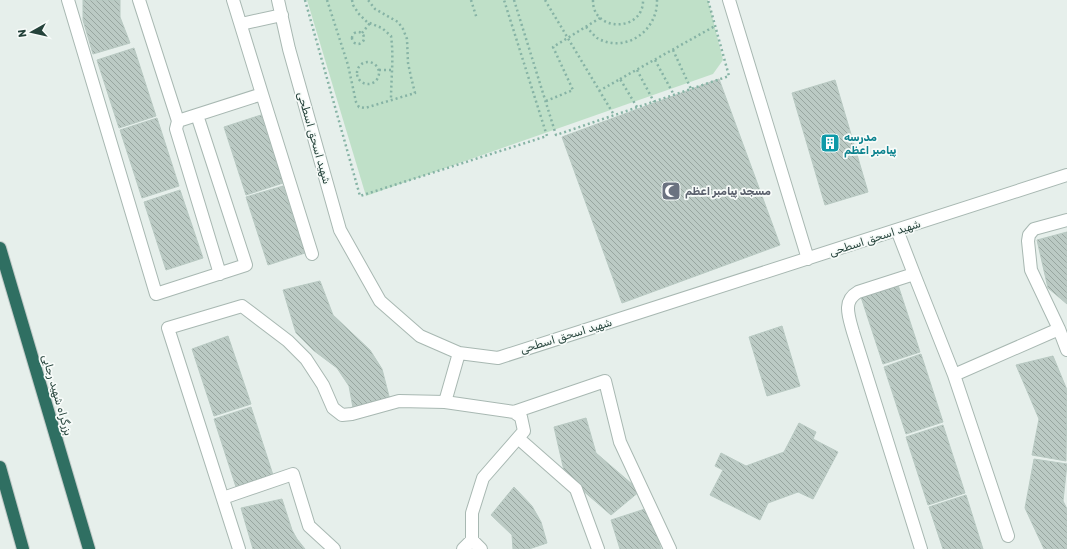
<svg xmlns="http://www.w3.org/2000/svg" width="1067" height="549" viewBox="0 0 1067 549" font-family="Rubik,Vazirmatn,sans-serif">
<defs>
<pattern id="building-back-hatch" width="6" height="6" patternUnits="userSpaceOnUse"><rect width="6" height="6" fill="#bbcac4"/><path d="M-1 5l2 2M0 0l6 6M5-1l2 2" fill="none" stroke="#98a6a0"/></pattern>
</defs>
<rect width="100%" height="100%" fill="#e6efeb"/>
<!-- green -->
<path fill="#bfe0c8" d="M 307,0 L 708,0 L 723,60 L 713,74 L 366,196 Z"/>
<!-- building -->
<path fill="url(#building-back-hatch)" stroke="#b8c9c2" d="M 83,0 L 120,0 L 120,17 L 130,43 L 93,54 L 83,20 Z
M 134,48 L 156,116 L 119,128 L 97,60 Z
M 719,79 L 780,245 L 622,303 L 562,137 Z
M 835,80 L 868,192 L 825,205 L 792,93 Z
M 261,115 L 283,183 L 246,195 L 224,127 Z
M 157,118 L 179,186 L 142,198 L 120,130 Z
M 283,186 L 305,253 L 268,265 L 246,197 Z
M 180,190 L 203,258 L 166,270 L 144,202 Z
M 1067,232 L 1067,304 L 1048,288 L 1037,240 Z
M 320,281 L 333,315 L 370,350 L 382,369 L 391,404 L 354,413 L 349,386 L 337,368 L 313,350 L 296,333 L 283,290 Z
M 898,285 L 920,352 L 883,364 L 861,297 Z
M 782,326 L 800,386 L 767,396 L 749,337 Z
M 228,336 L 251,404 L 214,416 L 192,349 Z
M 921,354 L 943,422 L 906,434 L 884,367 Z
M 1053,356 L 1067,390 L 1066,461 L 1032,455 L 1039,419 L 1016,365 Z
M 251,407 L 273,475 L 236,487 L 214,419 Z
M 586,418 L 596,453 L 640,491 L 611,515 L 565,475 L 554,427 Z
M 799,423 L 816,432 L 813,439 L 838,452 L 813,499 L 798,492 L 768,503 L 760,520 L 710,495 L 723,470 L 715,466 L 721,453 L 746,466 L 784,452 Z
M 943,425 L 965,493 L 928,505 L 906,437 Z
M 1034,459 L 1067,464 L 1063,501 L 1067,509 L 1067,549 L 1044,549 L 1025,508 Z
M 514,487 L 532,506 L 541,522 L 547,543 L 529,549 L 513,549 L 512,535 L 491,515 Z
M 966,495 L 983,549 L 943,549 L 929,507 Z
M 282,499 L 292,530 L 297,539 L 305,549 L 253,549 L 241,508 Z
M 648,508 L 661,549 L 620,549 L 611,520 Z"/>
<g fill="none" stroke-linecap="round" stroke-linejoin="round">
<defs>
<path id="minor" d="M 68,0 L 156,294 L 246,265 L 197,115
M 139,0 L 178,121 L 262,94 L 233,0
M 278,0 L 289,49 L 340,230 L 380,301 L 420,336 L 459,353 L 498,358 L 1067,175
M 729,0 L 808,259
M 241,24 L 282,15
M 262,94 L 312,254
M 178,121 L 176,129 L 220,274
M 897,230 L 914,274 L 858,292 C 842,301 849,317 853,332 L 921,549
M 914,274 L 954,375 L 1008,536
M 1059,329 L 1031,270 L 1028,241 L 1029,235 L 1034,229 L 1067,220
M 954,375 L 1059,329 L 1067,350
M 445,402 L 514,412 L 521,417 L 524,431 L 483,478 L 472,513 L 472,540 L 463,549
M 514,412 L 605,381 L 620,442 L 670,549
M 518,438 L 576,489 L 598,549
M 223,498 L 293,474 L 309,526 L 334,549
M 472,540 L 481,549
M 239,549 L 168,328 L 242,306 L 288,341 L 306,359 L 323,385 L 333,408 L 342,415 L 352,414 L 399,401 L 445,402 L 459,353"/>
<path id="highway" d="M 0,248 L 89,549
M 0,467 L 23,549"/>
</defs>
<!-- minor casing -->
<use href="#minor" stroke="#a8b8b2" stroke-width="14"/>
<!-- highway casing -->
<use href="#highway" stroke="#c2cac8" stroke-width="14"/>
<!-- path -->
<path stroke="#86b3a5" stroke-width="2.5" stroke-dasharray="2 3" stroke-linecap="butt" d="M 305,0 L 360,196 L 547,136 L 504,0
M 327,0 L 348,65 L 356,102 L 359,107 L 365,108 L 415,93 L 411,77 L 408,63 L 407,39 L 403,29 L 398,22 L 375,9 L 368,0
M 352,0 L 353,5 L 359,14 L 367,22 L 382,28 L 391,36 C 394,57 391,79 391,100
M 471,0 L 477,19
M 514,0 L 556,135 L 729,76 L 708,0
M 545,0 L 614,115
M 593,0 C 592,33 644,32 643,0
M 586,27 C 590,30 593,35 597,38 C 625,54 658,31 657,0
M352 38a6 6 0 1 1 12 0a6 6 0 1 1-12 0Z
M 362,33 L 370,23
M 673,50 L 691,89
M 655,60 L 674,95
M357 73a11 11 0 1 1 22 0a11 11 0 1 1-22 0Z
M 379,70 L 391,70
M 637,70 L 654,102
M 620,79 L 715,26
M 599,91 L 620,79 L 637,107
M 546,101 L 573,90 L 553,47 L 600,18"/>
<!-- minor -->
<use href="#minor" stroke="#fff" stroke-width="12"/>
<!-- highway -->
<use href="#highway" stroke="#2f6f62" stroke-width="12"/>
</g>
<!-- icons -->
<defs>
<symbol id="building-square" viewBox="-11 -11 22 22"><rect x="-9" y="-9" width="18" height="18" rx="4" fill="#0f9aa8" stroke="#f7fbf9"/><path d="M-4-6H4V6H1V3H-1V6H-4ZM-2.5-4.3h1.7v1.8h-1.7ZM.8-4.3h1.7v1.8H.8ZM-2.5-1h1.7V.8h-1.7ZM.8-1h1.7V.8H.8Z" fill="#fff"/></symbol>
<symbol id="mosque-square" viewBox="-11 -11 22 22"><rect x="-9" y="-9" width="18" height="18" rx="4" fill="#6b7280" stroke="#f7fbf9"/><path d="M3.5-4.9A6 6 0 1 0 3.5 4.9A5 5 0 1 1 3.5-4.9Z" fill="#fff"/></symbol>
</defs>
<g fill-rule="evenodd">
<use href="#building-square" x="819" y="132" width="22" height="22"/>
<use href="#mosque-square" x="660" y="180" width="22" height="22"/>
</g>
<g text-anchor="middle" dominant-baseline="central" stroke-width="3.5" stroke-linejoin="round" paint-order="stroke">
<!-- culture labels -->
<g font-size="11" font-weight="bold" fill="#0d838f" stroke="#f7fbf9" text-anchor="start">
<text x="844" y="137">مدرسه<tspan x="844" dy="13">پیامبر اعظم</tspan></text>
</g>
<!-- street labels -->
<g font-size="11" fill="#24423a" stroke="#f7fbf9">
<text transform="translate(314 138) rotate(74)">شهید اسحق اسطحی</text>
<text transform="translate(875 238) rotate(-18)">شهید اسحق اسطحی</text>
<text transform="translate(566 336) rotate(-17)">شهید اسحق اسطحی</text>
<text transform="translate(57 395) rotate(74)">بزرگراه شهید رجایی</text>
</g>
<!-- worship labels -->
<g font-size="11" font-weight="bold" fill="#5b616d" stroke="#f7fbf9" text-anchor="start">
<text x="685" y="191">مسجد پیامبر اعظم</text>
</g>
</g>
<!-- north arrow -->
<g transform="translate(32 32) rotate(262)" stroke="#f7fbf9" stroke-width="3" paint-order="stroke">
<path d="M0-3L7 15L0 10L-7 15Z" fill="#24423a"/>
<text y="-6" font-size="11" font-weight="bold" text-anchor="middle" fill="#24423a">N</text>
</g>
</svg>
